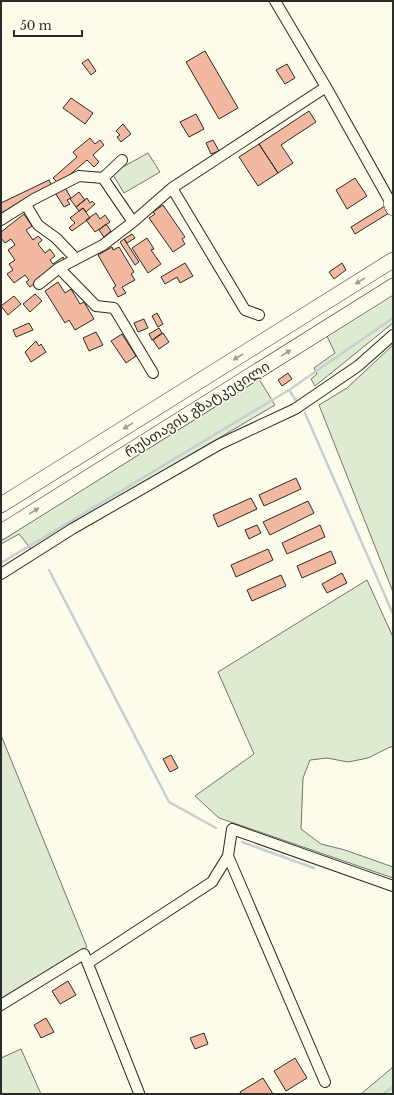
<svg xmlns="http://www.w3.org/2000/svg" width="394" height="1095" viewBox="0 0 394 1095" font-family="'Libre Baskerville','Noto Sans Georgian',serif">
<rect width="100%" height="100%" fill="#fdfbea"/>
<!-- green -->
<path fill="#deebd1" stroke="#74746e" d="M 148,153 L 160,172 L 124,193 L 112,173 Z
M 393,291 L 393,323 L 315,386 L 311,379 L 317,374 L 314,368 L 335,353 L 326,334 Z
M 393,345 L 393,592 L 319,405 L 347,388 Z
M 259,379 L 275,405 L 31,549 L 19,534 L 1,544 L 1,539 Z
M 367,580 L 393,637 L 393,747 L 390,747 L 368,758 L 348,762 L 327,758 L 310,760 L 303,778 L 301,829 L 321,844 L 345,850 L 393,867 L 393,878 L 219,818 L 195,796 L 254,754 L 218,672 Z
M 1,735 L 87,947 L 1,1000 Z
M 21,1049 L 41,1094 L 1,1094 L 1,1058 Z
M 393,1067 L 393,1094 L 361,1094 Z"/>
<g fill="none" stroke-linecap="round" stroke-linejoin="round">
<!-- stream -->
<path stroke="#c7d0d0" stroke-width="2.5" d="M 289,390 L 297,402
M 305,413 L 393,614
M 1,563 L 289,390 L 393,318
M 49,570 L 169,802 L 216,828
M 242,842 L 314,868
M 383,1094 L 393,1087"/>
</g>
<!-- building -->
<path fill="#f2b8a0" stroke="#2b2b2b" d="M 205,51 L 238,108 L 219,119 L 186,62 Z
M 88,59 L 96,71 L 91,75 L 82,63 Z
M 287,64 L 295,78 L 285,84 L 276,70 Z
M 71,98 L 93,113 L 85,124 L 63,108 Z
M 309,111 L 316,122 L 281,145 L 293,163 L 278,173 L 259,144 Z
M 196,114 L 204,129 L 189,137 L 180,122 Z
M 123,124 L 131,134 L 121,142 L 117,137 L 120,135 L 116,131 Z
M 90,138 L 95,144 L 100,140 L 104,145 L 93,155 L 99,162 L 94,167 L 87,160 L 59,184 L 53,178 L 77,157 L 73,152 Z
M 213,140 L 219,151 L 211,154 L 206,143 Z
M 259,144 L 278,173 L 258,186 L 239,157 Z
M 355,178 L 367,196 L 347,209 L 336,190 Z
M 49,180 L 53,188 L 1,213 L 1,203 Z
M 64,186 L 71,198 L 67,200 L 70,204 L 64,207 L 54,191 Z
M 79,192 L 85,200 L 76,207 L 70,199 Z
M 87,198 L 90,203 L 92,201 L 95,204 L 86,212 L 83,208 L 79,211 L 76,207 Z
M 163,205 L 185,237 L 182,239 L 185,244 L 173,252 L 149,218 L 155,214 L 153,212 Z
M 385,206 L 389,213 L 355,234 L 351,227 Z
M 83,208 L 90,218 L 72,231 L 69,228 L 75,223 L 70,218 Z
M 96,213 L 100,219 L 105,215 L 110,222 L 95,232 L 86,220 Z
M 24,214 L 32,226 L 26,230 L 33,240 L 38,236 L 42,240 L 38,244 L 45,253 L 50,249 L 55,256 L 50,260 L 53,264 L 63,257 L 65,261 L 30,287 L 26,282 L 29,280 L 25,275 L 14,283 L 7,274 L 13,270 L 9,264 L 15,260 L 8,250 L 15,245 L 11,239 L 5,243 L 1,238 L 1,232 Z
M 106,224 L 111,231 L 104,237 L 99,230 Z
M 132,234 L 135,238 L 127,243 L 124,239 Z
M 147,238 L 154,249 L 151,250 L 161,264 L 148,273 L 132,248 Z
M 124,239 L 139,262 L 135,265 L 120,242 Z
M 112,247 L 113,250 L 119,247 L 134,272 L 131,274 L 135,280 L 122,287 L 126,293 L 118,297 L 113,288 L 116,286 L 98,255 Z
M 185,263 L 193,276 L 180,283 L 177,277 L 165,284 L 161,277 Z
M 342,263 L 346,270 L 334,279 L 329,272 Z
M 58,282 L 65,293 L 71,289 L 80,304 L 84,302 L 94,319 L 75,330 L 69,320 L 65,323 L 45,291 Z
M 35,294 L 42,301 L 30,312 L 23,304 Z
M 14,296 L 21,304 L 8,315 L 1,306 Z
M 157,313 L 163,324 L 158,327 L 152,316 Z
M 144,319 L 148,328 L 138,332 L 134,323 Z
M 29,323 L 33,330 L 16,337 L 13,330 Z
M 159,328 L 162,333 L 152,340 L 149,334 Z
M 96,332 L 103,345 L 89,351 L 83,338 Z
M 163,333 L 169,342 L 159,349 L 153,340 Z
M 122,334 L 136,356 L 126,363 L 111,341 Z
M 36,341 L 39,346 L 41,344 L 46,352 L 31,362 L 25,352 Z
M 288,373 L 292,379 L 282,386 L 278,380 Z
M 296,478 L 301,489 L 264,506 L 259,495 Z
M 251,498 L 257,509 L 218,527 L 213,515 Z
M 308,501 L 314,513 L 270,535 L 263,522 Z
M 257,525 L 261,533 L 249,539 L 245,530 Z
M 320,525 L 325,537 L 287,554 L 282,543 Z
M 268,549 L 273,560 L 236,577 L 231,565 Z
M 331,551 L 336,563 L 302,578 L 297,566 Z
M 342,573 L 347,583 L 327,593 L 322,584 Z
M 281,575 L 286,586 L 252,601 L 247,590 Z
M 171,755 L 178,768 L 170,772 L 163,759 Z
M 68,981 L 76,995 L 60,1004 L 52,991 Z
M 46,1018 L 54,1032 L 41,1038 L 34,1025 Z
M 204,1033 L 208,1044 L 195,1049 L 190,1038 Z
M 295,1058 L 307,1078 L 286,1091 L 274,1071 Z
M 263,1078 L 273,1094 L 241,1094 L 240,1092 Z"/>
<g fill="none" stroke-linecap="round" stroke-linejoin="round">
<defs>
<path id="minor" d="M 275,1 L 326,87 L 391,203
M 122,160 L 103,178 L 133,222 L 172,188 L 326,87
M 172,188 L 245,310 L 259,315
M 26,205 L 38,225 L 56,238 L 76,259
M 1,220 L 34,199 L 79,176 L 103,178
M 59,268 L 96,306 L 114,308 L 153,373
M 39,284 L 59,268 L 103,245 L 133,222
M 1,574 L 72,529 L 220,444 L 295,409 L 358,366 L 393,335
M 228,856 L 325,1082
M 88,963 L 212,882 L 228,856 L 232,829 L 393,886
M 1,1005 L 84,954 L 139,1093"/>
<path id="highway" d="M 391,203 L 393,208
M 1,505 L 393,260
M 1,532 L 393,286"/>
</defs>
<!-- minor casing -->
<use href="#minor" stroke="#2b2b2b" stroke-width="12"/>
<!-- highway casing -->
<use href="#highway" stroke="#2b2b2b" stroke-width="16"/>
<!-- minor -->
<use href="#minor" stroke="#fdfbea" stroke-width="10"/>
<!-- highway -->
<use href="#highway" stroke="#fdfbea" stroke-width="15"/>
</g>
<!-- one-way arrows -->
<defs><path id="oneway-solid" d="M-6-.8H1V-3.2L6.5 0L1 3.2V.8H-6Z"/></defs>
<g fill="#9e9d94">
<use href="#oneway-solid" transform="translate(360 281) rotate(148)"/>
<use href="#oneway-solid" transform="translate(286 353) rotate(-32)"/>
<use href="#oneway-solid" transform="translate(238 357) rotate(148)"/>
<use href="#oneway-solid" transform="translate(128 426) rotate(148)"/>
<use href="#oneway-solid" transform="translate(34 511) rotate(-32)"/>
</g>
<g text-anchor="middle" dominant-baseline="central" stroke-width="3" stroke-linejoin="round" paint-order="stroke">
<!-- street labels -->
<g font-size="14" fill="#2b2b2b" stroke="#fdfbea">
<text transform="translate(197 409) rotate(-32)">რუსთავის გზატკეცილი</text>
</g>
</g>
<!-- border -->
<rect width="394" height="1095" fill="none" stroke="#2b2b2b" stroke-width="4"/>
<!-- scale -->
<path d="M14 30v6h68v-6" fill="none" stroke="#2b2b2b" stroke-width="2"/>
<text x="20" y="30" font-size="12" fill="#2b2b2b" stroke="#fdfbea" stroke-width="3" paint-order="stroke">50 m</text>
</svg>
